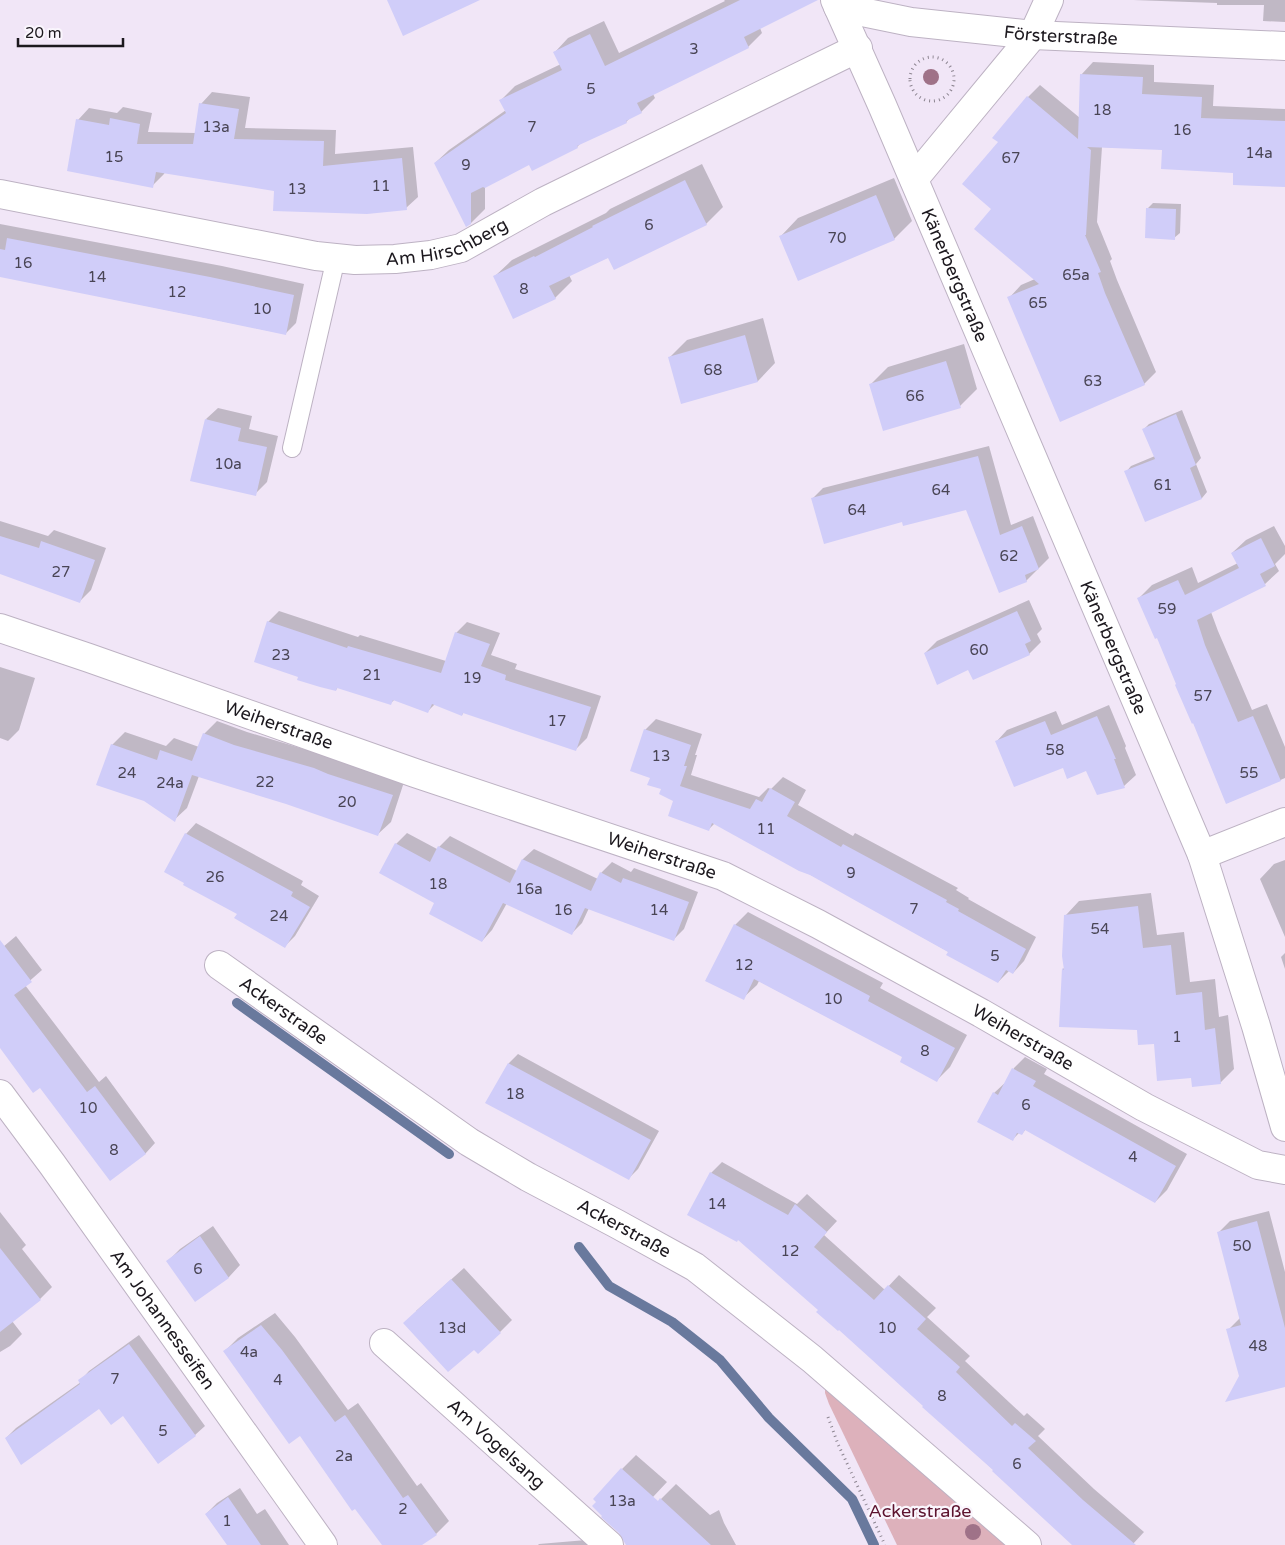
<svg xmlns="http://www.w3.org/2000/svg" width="1285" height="1545" viewBox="0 0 1285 1545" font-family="'Varela Round',sans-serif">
<rect width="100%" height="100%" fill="#f1e6f7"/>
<!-- green -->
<path fill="#ddb1bb" d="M 825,1385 L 1013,1545 L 897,1545 L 829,1404 L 825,1393 Z"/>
<!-- shadow -->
<path fill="#0003" d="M 724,0 L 804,0 L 760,28 L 762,33 L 748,47 L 653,94 L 655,98 L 641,112 L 631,117 L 626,122 L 582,142 L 577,147 L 530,163 L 485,187 L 485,209 L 471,223 L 435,163 L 449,150 L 506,110 L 501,100 L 515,86 L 561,64 L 555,52 L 568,38 L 604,21 L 619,53 L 725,1 Z
M 1133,0 L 1285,0 L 1285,22 L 1263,21 L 1264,5 L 1217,5 L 1217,3 Z
M 1093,62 L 1154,65 L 1154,82 L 1214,85 L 1213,106 L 1285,109 L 1285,186 L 1234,172 L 1163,149 L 1102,147 L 1097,222 L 1112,259 L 1110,261 L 1117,280 L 1156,372 L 1144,384 L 1009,298 L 1021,285 L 1035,279 L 992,209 L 999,142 L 1028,97 L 1040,85 L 1080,118 L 1081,75 Z
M 212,92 L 250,97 L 245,128 L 336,130 L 335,154 L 413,147 L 418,197 L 406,208 L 165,172 L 164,174 L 152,186 L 78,120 L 89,108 L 117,113 L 123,107 L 152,113 L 148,132 L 196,133 L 201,104 Z
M 702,164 L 723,207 L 706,224 L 614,269 L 609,257 L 569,275 L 572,281 L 555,298 L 495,276 L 512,260 L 606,213 L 610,209 Z
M 894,178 L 912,221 L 894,239 L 781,236 L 798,218 Z
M 1153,203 L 1181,204 L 1180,233 L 1174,238 L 1148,208 Z
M 0,224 L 222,266 L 304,284 L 296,323 L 285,334 L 0,276 Z
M 763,318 L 775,363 L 758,381 L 682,402 L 669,358 L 687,340 Z
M 964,344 L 977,389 L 960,406 L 870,385 L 888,367 Z
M 218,408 L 252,416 L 249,429 L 278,436 L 267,482 L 255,494 L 206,419 Z
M 1182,410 L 1201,458 L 1196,464 L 1207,492 L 1202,498 L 1145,520 L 1126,472 L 1131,466 L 1155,456 L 1144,429 L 1149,424 Z
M 989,446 L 1011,525 L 1033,516 L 1049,558 L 1026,581 L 967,508 L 903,521 L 813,498 L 823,488 Z
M 0,521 L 48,536 L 54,530 L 106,548 L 91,590 L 80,601 L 0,573 Z
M 1274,526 L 1285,546 L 1285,554 L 1275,564 L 1279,571 L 1265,584 L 1211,612 L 1218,631 L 1252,710 L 1267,704 L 1285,747 L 1285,778 L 1227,803 L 1158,637 L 1139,598 L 1152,585 L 1192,567 L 1198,583 L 1238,563 L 1232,553 L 1246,540 Z
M 1029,600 L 1042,629 L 1037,634 L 1041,642 L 1029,654 L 969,669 L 925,653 L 937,641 Z
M 279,611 L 358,637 L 360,635 L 446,661 L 456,633 L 467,622 L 500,633 L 491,655 L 517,664 L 515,669 L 601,696 L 587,738 L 576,749 L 464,712 L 462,715 L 435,704 L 428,711 L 395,699 L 391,703 L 338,687 L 336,690 L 300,676 L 268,622 Z
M 0,667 L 35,678 L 19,730 L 8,741 L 0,738 Z
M 1109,705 L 1126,746 L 1125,748 L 1136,775 L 1124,786 L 1098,794 L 1087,769 L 1063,767 L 996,742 L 1007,730 L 1056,711 L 1062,725 Z
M 656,719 L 702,734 L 695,755 L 697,755 L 691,775 L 759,797 L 768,788 L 771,789 L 783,777 L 806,790 L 798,805 L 853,836 L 855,833 L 958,888 L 956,890 L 969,898 L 968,899 L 1036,937 L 1024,961 L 1013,973 L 1009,971 L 998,982 L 949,952 L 859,901 L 715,823 L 708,830 L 674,801 L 651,777 L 645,730 Z
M 217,721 L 247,732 L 327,756 L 341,762 L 404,782 L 391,822 L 378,834 L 286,803 L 199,776 L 187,808 L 174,820 L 112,745 L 125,732 L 166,746 L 174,738 L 199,747 L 204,734 Z
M 196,823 L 303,881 L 301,885 L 319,896 L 295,936 L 284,947 L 239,913 L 186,834 Z
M 407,833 L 437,849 L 450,836 L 517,871 L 523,859 L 534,849 L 598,879 L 601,873 L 612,862 L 631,872 L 634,868 L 698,892 L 684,929 L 674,939 L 589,908 L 582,923 L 572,933 L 507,903 L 492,930 L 482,941 L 436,902 L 381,872 L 396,844 Z
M 1285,860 L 1285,937 L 1260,879 L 1274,864 Z
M 1151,893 L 1157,935 L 1184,932 L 1190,982 L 1215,979 L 1219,1017 L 1228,1015 L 1234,1069 L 1220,1083 L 1192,1076 L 1138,1029 L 1060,1026 L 1063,969 L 1065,967 L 1066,915 L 1079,901 Z
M 748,912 L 883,983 L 880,988 L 967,1035 L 950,1067 L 937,1080 L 904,1057 L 759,981 L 757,985 L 743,998 L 735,925 Z
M 16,936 L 42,970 L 25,985 L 99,1082 L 106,1076 L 155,1143 L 145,1154 L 40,1086 L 0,1046 L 0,943 L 3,947 Z
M 1285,953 L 1285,969 L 1281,957 Z
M 518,1054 L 659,1131 L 638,1169 L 629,1178 L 487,1102 L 509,1063 Z
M 1025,1057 L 1047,1069 L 1044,1074 L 1187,1154 L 1167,1190 L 1155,1202 L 1026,1129 L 1022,1134 L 1020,1132 L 1012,1140 L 979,1121 L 994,1093 L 1007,1081 L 1014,1068 Z
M 722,1162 L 797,1204 L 807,1194 L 837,1221 L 824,1235 L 885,1290 L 899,1275 L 936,1308 L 927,1317 L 970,1356 L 965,1361 L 1024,1416 L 1027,1413 L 1045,1429 L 1038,1436 L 1094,1489 L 1144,1532 L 1132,1545 L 1075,1545 L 820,1310 L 711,1173 Z
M 1269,1211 L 1285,1272 L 1285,1385 L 1240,1376 L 1228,1330 L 1240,1318 L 1219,1232 L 1230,1221 Z
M 0,1212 L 26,1245 L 22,1249 L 52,1287 L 40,1299 L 12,1321 L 22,1334 L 10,1346 L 0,1352 Z
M 213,1226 L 240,1265 L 229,1277 L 196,1300 L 168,1261 L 180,1249 Z
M 464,1268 L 512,1320 L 500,1332 L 416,1311 Z
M 275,1313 L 295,1337 L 348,1410 L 358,1403 L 417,1486 L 421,1483 L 449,1521 L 436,1534 L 420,1545 L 393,1545 L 300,1434 L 225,1351 L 238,1338 Z
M 139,1335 L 205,1426 L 195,1435 L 99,1408 L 6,1438 L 16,1428 L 81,1382 L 80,1381 L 89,1371 Z
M 636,1455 L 667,1482 L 639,1512 L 622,1469 Z
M 676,1484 L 710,1515 L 719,1510 L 724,1523 L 736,1545 L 670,1545 L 661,1499 Z
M 240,1488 L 257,1514 L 265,1509 L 289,1545 L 228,1545 L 206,1514 L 217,1503 Z
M 610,1538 L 608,1545 L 538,1545 L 539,1544 Z"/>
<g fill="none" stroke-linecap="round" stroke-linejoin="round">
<!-- stream -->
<path stroke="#69799d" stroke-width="10" d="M 237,1003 L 449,1154
M 579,1247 L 609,1286 L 672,1322 L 720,1360 L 769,1418 L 852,1499 L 874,1545"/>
</g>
<!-- building -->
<path fill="#d0cdf9" d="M 387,0 L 480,0 L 403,36 Z
M 740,0 L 818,0 L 744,37 L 749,48 L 637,103 L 642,113 L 626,121 L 627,123 L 577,146 L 578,148 L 532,171 L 529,165 L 485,188 L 483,187 L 471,193 L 471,224 L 466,227 L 434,163 L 506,113 L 499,100 L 562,70 L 553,52 L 590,34 L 605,66 Z
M 1080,74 L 1143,77 L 1142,94 L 1202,97 L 1201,118 L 1285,121 L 1285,187 L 1233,185 L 1233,173 L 1161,169 L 1162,150 L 1087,147 L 1091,150 L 1086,235 L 1085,235 L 1101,272 L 1098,273 L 1105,293 L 1145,385 L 1060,422 L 1007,297 L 1039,284 L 974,229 L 991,209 L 962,184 L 998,142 L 992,138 L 1027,96 L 1078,139 Z
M 199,103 L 239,109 L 234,139 L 324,141 L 323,166 L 402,158 L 407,210 L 367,214 L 273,211 L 274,191 L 156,172 L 153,188 L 67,171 L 76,119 L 109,125 L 110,118 L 140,124 L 137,144 L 193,144 Z
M 685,180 L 707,225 L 614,270 L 608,258 L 549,286 L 556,299 L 513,319 L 493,276 L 534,256 L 535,257 L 593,227 L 592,226 Z
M 876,195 L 895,240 L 798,281 L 779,236 Z
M 1146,208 L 1176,209 L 1175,240 L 1145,238 Z
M 7,238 L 210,277 L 294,295 L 286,335 L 214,320 L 0,277 L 0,249 L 5,250 Z
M 745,335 L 758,382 L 681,404 L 668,357 Z
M 946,361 L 961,408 L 883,431 L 869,384 Z
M 1176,414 L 1196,465 L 1190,468 L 1202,499 L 1145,522 L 1124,471 L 1155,459 L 1142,429 Z
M 205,419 L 241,428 L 238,441 L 267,447 L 256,496 L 190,481 Z
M 978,456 L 1000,535 L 1022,526 L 1039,569 L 1025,575 L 1027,582 L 999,593 L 966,510 L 903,526 L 902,522 L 824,544 L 811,498 Z
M 0,536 L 39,548 L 41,541 L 95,560 L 80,603 L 0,574 Z
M 1261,538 L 1275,566 L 1260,574 L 1266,586 L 1197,620 L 1205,645 L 1238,722 L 1253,716 L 1281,781 L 1226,804 L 1193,723 L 1192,724 L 1175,685 L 1176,684 L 1157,638 L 1155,639 L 1137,598 L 1178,580 L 1185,595 L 1239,568 L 1231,553 Z
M 1017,611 L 1031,641 L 1025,644 L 1030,655 L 973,680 L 968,670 L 937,685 L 924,653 Z
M 267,621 L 347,648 L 348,646 L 441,673 L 455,632 L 490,644 L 481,666 L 506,675 L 505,680 L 591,707 L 576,751 L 463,713 L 462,716 L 432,704 L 428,713 L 393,700 L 391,705 L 337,688 L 336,691 L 320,687 L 297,680 L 298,677 L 254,662 Z
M 1097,716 L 1116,759 L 1114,759 L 1125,788 L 1097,795 L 1086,771 L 1067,779 L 1063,768 L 1014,787 L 995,741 L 1045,721 L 1051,735 Z
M 644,729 L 691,745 L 684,766 L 687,766 L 680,786 L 750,809 L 756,799 L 762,802 L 770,788 L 795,802 L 787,816 L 841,847 L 843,844 L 947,900 L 946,902 L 959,909 L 958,911 L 1026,949 L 1013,974 L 1006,970 L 998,983 L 946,955 L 948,952 L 858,902 L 810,875 L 799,871 L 712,823 L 709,831 L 668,816 L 673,801 L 659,794 L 661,789 L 647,785 L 650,778 L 630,771 Z
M 203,733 L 234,745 L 314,768 L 328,774 L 393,795 L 378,836 L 286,804 L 192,775 L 175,822 L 144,801 L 96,785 L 111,744 L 157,760 L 160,750 L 192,761 Z
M 185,833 L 293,892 L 291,896 L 310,907 L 285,948 L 234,918 L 237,914 L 183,885 L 184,883 L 164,872 Z
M 395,843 L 430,862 L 438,846 L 510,883 L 522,859 L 591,891 L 600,872 L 621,883 L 623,878 L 689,902 L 674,941 L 585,908 L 572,935 L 503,903 L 482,942 L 429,914 L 434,903 L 379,873 Z
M 1138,906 L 1143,948 L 1171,945 L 1176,995 L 1202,992 L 1205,1030 L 1215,1028 L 1221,1084 L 1192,1087 L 1191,1078 L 1157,1081 L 1154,1044 L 1138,1045 L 1137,1030 L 1059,1027 L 1062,968 L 1064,970 L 1062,956 L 1064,915 Z
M 734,924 L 870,996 L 868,1001 L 955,1048 L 937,1082 L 900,1062 L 902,1057 L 754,979 L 744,1000 L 705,981 Z
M 0,940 L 32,982 L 14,995 L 87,1092 L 95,1086 L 146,1154 L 110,1181 L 40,1088 L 33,1093 L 0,1048 Z
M 508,1063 L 651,1140 L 629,1180 L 485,1103 Z
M 1012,1068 L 1036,1081 L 1033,1086 L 1176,1166 L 1155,1203 L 1025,1130 L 1022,1135 L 1017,1133 L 1013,1141 L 977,1122 L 993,1092 L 998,1095 Z
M 710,1172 L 788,1215 L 795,1204 L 827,1232 L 814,1247 L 874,1300 L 888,1285 L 926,1319 L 917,1329 L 960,1367 L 956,1372 L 1012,1426 L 1015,1423 L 1036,1441 L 1028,1448 L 1083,1500 L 1136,1545 L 1072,1545 L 992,1471 L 993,1470 L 922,1407 L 923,1406 L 839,1330 L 838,1331 L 816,1312 L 818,1310 L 738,1240 L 737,1242 L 687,1215 Z
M 1257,1221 L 1285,1328 L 1285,1387 L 1225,1402 L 1239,1376 L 1226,1329 L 1241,1325 L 1217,1232 Z
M 200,1236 L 229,1278 L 195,1302 L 166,1261 Z
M 0,1248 L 41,1300 L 0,1332 Z
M 451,1279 L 501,1333 L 478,1354 L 474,1350 L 448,1372 L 403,1323 Z
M 261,1325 L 282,1350 L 335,1422 L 345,1415 L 403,1498 L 408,1495 L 437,1535 L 422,1545 L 382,1545 L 355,1509 L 352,1511 L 300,1436 L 289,1444 L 223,1351 Z
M 129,1344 L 196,1436 L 158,1464 L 123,1416 L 111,1425 L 99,1409 L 21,1465 L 5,1438 L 80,1384 L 78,1380 Z
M 621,1468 L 658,1501 L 660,1498 L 711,1545 L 626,1545 L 619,1533 L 601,1517 L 602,1516 L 592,1506 L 596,1502 L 593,1499 Z
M 228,1497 L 261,1545 L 227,1545 L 205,1514 Z"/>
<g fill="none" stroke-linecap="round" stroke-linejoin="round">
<defs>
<path id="lane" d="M 292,448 L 336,258"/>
<g id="street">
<path id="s1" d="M 835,0 L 882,105 L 1202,855 L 1256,1026 L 1285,1127"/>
<path id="s2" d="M 838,7 L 911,22 L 1033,35 L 1285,46"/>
<path d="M 914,179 L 1033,35 L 1049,0"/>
<path id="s3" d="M 0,194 L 316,256 L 355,260 L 395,259 L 431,255 L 461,248 L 543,202 L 858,48"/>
<path id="s4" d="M 0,628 L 89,658 L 415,773 L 723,876 L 818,924 L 981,1013 L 1144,1107 L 1258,1165 L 1285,1170"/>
<path d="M 1202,855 L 1285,822"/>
<path id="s5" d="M 219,965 L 469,1142 L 528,1177 L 617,1224 L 695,1267 L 812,1359 L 1027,1545"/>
<path id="s6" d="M 0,1094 L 52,1164 L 323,1545"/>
<path id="s7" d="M 384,1343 L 609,1545"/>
</g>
</defs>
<!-- lane casing -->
<use href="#lane" stroke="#bdb2c3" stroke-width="20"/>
<!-- street casing -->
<use href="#street" stroke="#bdb2c3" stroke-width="30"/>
<!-- path -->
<path stroke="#8e8692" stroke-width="3" stroke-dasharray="1 4" stroke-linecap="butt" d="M910 79a22 22 0 1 1 44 0a22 22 0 1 1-44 0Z
M 828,1417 L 838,1444 L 885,1545"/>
<!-- lane -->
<use href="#lane" stroke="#fff" stroke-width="18"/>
<!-- street -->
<use href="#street" stroke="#fff" stroke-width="28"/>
</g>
<!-- trees -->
<g fill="#9f7288">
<circle cx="931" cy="77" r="8"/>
<circle cx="973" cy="1532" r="8"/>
</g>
<g text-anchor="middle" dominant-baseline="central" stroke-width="4.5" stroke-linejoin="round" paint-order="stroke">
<!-- number labels -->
<g font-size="15" fill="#494555">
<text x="694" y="49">3</text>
<text x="591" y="89">5</text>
<text x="1102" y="110">18</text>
<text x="216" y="127">13a</text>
<text x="532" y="127">7</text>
<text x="1182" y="130">16</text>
<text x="1259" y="153">14a</text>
<text x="114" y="157">15</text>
<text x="1011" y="158">67</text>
<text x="466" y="165">9</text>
<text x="381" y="186">11</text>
<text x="297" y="189">13</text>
<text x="649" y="225">6</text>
<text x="837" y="238">70</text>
<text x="23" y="263">16</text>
<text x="1076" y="275">65a</text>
<text x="97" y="277">14</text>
<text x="524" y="289">8</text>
<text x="177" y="292">12</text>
<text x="1038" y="303">65</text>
<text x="262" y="309">10</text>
<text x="713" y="370">68</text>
<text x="1093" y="381">63</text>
<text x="915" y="396">66</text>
<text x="228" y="464">10a</text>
<text x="1163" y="485">61</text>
<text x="941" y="490">64</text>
<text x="857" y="510">64</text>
<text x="1009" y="556">62</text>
<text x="61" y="572">27</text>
<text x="1167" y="609">59</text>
<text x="979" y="650">60</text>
<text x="281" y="655">23</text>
<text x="372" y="675">21</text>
<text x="472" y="678">19</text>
<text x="1203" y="696">57</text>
<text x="557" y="721">17</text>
<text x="1055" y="750">58</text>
<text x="661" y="756">13</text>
<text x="127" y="773">24</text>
<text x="1249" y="773">55</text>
<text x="265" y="782">22</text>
<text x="170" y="783">24a</text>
<text x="347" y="802">20</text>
<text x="766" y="829">11</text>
<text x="851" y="873">9</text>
<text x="215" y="877">26</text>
<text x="438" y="884">18</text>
<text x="529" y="889">16a</text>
<text x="914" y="909">7</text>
<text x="563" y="910">16</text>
<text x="659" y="910">14</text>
<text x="279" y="916">24</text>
<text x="1100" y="929">54</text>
<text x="995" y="956">5</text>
<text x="744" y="965">12</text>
<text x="833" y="999">10</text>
<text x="1177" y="1037">1</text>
<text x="925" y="1051">8</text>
<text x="515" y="1094">18</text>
<text x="1026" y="1105">6</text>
<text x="88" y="1108">10</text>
<text x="114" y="1150">8</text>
<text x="1133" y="1157">4</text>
<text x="717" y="1204">14</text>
<text x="1242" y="1246">50</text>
<text x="790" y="1251">12</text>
<text x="198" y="1269">6</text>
<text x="452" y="1328">13d</text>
<text x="887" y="1328">10</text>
<text x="1258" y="1346">48</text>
<text x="249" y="1352">4a</text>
<text x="115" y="1379">7</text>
<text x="278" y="1380">4</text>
<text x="942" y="1396">8</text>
<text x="163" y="1431">5</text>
<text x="344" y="1456">2a</text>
<text x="1017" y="1464">6</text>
<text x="622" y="1501">13a</text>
<text x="403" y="1509">2</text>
<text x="227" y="1521">1</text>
</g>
<!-- street labels -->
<g font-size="18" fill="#1c181e" stroke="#faf6fd">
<text stroke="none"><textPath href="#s2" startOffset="225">Försterstraße</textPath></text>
<text stroke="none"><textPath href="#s3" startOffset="456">Am Hirschberg</textPath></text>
<text stroke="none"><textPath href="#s1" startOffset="300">Känerbergstraße</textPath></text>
<text stroke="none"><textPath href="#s1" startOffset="705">Känerbergstraße</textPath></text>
<text stroke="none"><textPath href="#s4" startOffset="295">Weiherstraße</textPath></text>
<text stroke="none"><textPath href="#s4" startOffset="700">Weiherstraße</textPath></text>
<text stroke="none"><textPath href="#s5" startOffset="79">Ackerstraße</textPath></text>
<text stroke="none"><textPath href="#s4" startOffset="1105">Weiherstraße</textPath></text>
<text stroke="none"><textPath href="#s5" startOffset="484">Ackerstraße</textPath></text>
<text stroke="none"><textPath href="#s6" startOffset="278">Am Johannesseifen</textPath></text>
<text stroke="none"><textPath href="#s7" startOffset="151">Am Vogelsang</textPath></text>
</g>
<!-- park labels -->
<g font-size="18" fill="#5c132e" stroke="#faf6fd">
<text x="920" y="1511">Ackerstraße</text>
</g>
</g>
<!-- scale -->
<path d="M18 38v8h105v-8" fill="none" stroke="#1c181e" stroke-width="2.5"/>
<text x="25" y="38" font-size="15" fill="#1c181e" stroke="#faf6fd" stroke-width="4" paint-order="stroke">20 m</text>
</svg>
